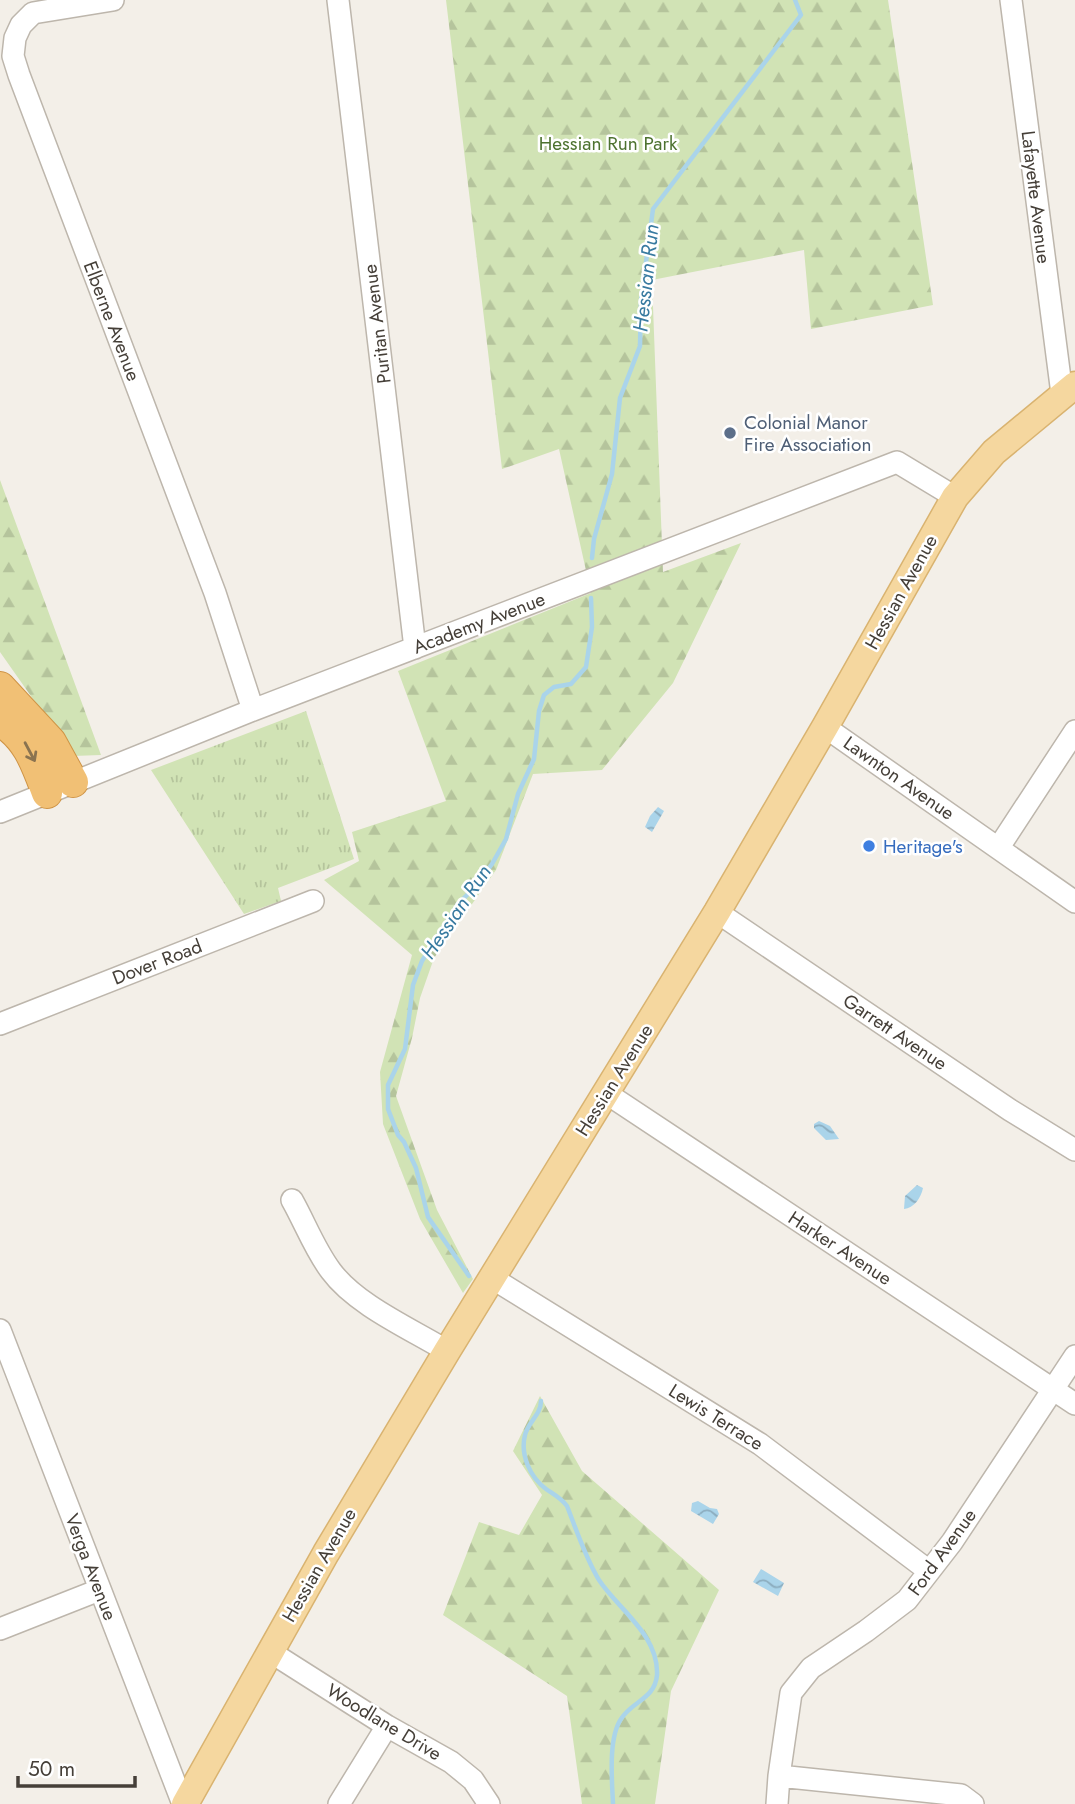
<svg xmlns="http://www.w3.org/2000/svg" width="1075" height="1804" viewBox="0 0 1075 1804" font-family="Jost,sans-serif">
<defs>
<pattern id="grass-tufts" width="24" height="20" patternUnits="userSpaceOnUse" patternTransform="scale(1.75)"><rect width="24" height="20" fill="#d1e3b5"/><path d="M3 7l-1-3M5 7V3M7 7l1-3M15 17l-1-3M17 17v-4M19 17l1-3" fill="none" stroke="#b5c49c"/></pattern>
<pattern id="forest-firs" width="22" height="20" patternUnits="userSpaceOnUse" patternTransform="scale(1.75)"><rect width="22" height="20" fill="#d1e3b5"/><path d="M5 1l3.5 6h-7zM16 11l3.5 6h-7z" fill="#b5c49c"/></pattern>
<pattern id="water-waves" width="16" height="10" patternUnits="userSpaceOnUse" patternTransform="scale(1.75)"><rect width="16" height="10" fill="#aad4ea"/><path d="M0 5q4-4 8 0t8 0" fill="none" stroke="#8cadbf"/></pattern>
</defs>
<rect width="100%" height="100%" fill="#f3efe8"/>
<!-- grass -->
<path fill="url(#grass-tufts)" d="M 306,711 L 354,859 L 278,888 L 281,901 L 244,914 L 151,770 Z"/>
<!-- forest -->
<path fill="url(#forest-firs)" d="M 446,0 L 888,0 L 933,305 L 811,329 L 804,250 L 652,280 L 663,572 L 741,543 L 673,683 L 602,770 L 533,774 L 496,870 L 434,958 L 420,998 L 412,1038 L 396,1096 L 437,1210 L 473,1279 L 463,1293 L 420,1219 L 383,1124 L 380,1072 L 412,955 L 324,880 L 359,861 L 352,832 L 446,801 L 398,671 L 591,593 L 559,449 L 502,469 Z
M 0,480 L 101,755 L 73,756 L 0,652 Z
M 540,1396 L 582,1471 L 719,1590 L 671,1691 L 655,1804 L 582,1804 L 567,1696 L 443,1615 L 479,1522 L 519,1535 L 542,1495 L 513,1451 Z"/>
<!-- water -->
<path fill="url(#water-waves)" d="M 658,807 L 664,811 L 652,832 L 645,827 L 650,816 Z
M 819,1121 L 830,1126 L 839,1139 L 826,1140 L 814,1128 L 814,1124 Z
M 917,1185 L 923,1188 C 921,1198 914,1208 904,1209 L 905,1196 Z
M 698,1501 L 710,1508 L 717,1509 L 719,1514 L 713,1524 L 691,1511 L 692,1503 Z
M 761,1569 L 784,1583 L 778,1596 L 753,1582 Z"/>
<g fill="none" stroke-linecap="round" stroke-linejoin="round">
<!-- stream -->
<path stroke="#aad4ea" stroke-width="4.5" d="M 592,558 L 594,539 L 612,474 L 620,398 L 640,346 L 641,300 L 653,209 L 801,15 L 795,0
M 469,1276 L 428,1217 L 416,1168 L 404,1142 L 398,1135 L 388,1109 L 388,1085 L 405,1049 L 413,985 L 422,961 L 458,904 L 476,886 L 492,864 L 506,839 L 518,794 L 534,759 L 539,711 L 544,695 L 554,687 L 571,684 L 586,667 L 592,627 L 591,598
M 541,1401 C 541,1415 528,1422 525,1435 C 520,1455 530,1477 546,1489 C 553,1494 561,1498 567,1506 C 576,1529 586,1559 599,1580 C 618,1609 659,1635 657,1675 C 655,1699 632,1701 621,1719 C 608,1738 612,1781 613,1804"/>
<defs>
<path id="minor" d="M 113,0 L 33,13 L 21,25 L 15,38 L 13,56 L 19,75 L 215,593 L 253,710
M 338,0 L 415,648
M 1011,0 L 1062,394
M 825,727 L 1075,902
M 0,812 L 253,710 L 897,462 L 955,497
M 999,847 L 1075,731
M 717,912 L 1010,1110 L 1075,1150
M 0,1024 L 313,901
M 606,1093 L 1075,1404
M 292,1200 C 305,1223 315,1250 331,1271 C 356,1305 411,1329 447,1351
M 492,1278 L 760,1444 L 929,1571
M 0,1330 L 183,1804
M 0,1629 L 99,1590
M 269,1651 L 387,1726 L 451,1762 L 473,1780 L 489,1804
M 779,1776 L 961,1795 L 973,1804
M 339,1804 L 387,1726
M 777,1804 L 779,1776 L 791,1693 L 811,1668 L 866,1631 L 907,1600 L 952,1542 L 1075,1356"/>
<path id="major" d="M 185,1804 L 326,1553 L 447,1351 L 717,912 L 825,727 L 955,497 L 994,452 L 1075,385"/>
<path id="highway" d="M 0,687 L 51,742 L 73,782
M 0,721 C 28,738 36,764 47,793"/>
</defs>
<!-- minor casing -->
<use href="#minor" stroke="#bdb6ac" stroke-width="24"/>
<!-- major casing -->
<use href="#major" stroke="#d9b370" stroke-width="29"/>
<!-- highway casing -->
<use href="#highway" stroke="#cf9446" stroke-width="32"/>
<!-- minor -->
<use href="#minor" stroke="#fff" stroke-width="21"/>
<!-- major -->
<use href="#major" stroke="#f5d79f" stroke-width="26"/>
<!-- highway -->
<use href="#highway" stroke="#f1c075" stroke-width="30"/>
</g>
<!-- one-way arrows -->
<defs><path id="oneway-shaft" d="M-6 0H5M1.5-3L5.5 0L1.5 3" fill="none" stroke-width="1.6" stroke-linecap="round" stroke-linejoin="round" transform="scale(1.75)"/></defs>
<use stroke="#8a7350" href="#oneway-shaft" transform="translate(30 752) rotate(62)"/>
<!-- markers -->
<circle fill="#5c6f8a" stroke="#fff" stroke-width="2.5" cx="730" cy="433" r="7"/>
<circle fill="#3f7fe0" stroke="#fff" stroke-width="2.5" cx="869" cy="846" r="7"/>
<g text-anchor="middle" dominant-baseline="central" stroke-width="5" stroke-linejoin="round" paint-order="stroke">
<!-- park labels -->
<g font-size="19" fill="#4d7230" stroke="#fff">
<text x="608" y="143">Hessian Run Park</text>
</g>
<!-- street labels -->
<g font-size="19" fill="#453f38" stroke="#fff">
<text transform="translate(1036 197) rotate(83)">Lafayette Avenue</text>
<text transform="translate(112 321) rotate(69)">Elberne Avenue</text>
<text transform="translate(377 324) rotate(-97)">Puritan Avenue</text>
<text transform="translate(901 592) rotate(-61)">Hessian Avenue</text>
<text transform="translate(479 623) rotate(-21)">Academy Avenue</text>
<text transform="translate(899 778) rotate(35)">Lawnton Avenue</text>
<text transform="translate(157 962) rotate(-21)">Dover Road</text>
<text transform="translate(895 1032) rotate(34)">Garrett Avenue</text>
<text transform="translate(614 1080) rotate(-58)">Hessian Avenue</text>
<text transform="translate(840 1248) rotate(33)">Harker Avenue</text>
<text transform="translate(716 1417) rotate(32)">Lewis Terrace</text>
<text transform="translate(942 1552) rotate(-54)">Ford Avenue</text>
<text transform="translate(319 1565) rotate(-60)">Hessian Avenue</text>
<text transform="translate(91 1567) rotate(69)">Verga Avenue</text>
<text transform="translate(384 1722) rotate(31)">Woodlane Drive</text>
</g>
<!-- service labels -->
<g font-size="19" fill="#4e5e75" stroke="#fff" text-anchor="start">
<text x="744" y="422">Colonial Manor<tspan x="744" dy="22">Fire Association</tspan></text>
</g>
<!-- shop labels -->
<g font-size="19" fill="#366cbe" stroke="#fff" text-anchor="start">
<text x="883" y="846">Heritage's</text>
</g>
<!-- water labels -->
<g font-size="21" font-style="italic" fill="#387aa0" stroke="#fff">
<text transform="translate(646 278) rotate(-84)">Hessian Run</text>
<text transform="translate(456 912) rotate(-56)">Hessian Run</text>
</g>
</g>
<!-- scale -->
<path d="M18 1776v10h117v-10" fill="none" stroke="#453f38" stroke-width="3.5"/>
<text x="28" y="1776" font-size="21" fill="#453f38" stroke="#ffffff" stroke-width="5" paint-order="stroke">50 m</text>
</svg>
